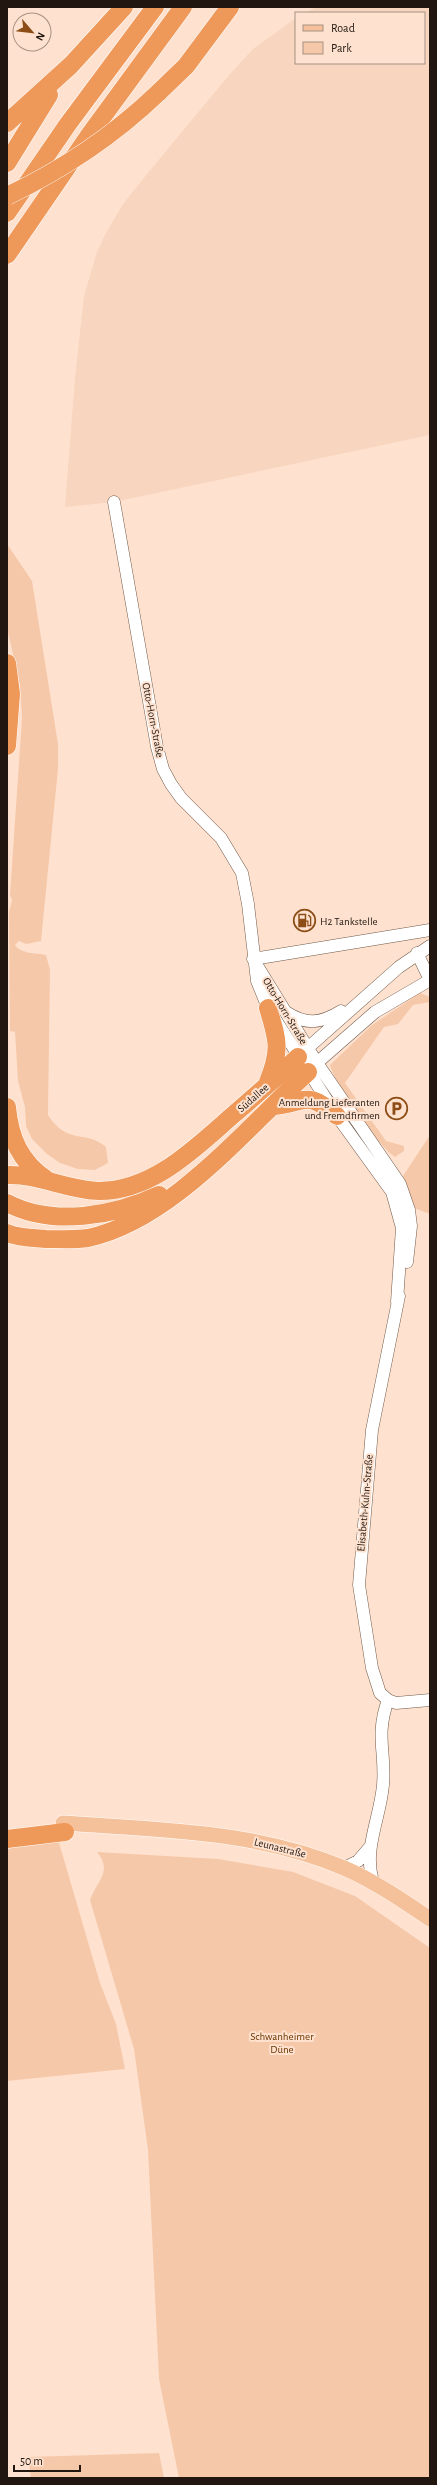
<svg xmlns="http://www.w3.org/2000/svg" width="437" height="2485" viewBox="0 0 437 2485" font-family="'Alegreya Sans',sans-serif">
<rect width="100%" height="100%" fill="#fee2cf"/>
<!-- built -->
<path fill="#f8d5be" d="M 316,7 L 430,7 L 430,435 L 114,502 L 65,507 L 75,378 L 84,296 L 97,252 L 106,233 L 123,204 L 147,174 L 230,74 L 253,49 L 296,18 L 296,63 L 424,63 L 424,13 L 305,13 Z"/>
<!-- green -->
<path fill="#f6c8aa" d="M 7,544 L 32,581 L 58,744 L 58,769 L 41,941 L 26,944 L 19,941 L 15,945 C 21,954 36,953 46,955 L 50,970 L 48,1115 C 68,1146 85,1129 106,1147 L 108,1163 L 95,1170 L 78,1169 L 60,1163 L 47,1154 L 32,1139 L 26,1126 L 25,1107 L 18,1081 L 15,1032 L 10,1031 L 9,912 L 12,900 L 10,895 L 22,718 L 20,685 L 7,628 Z
M 420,993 L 430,997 L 430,1002 L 413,1005 L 398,1024 L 384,1027 L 345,1083 L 386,1141 L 404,1146 L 404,1151 L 395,1157 C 378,1146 335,1084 330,1065 L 372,1025 Z
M 430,1135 L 430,1214 L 414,1208 L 403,1176 Z
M 58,1839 L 100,1983 L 116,2024 L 125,2069 L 7,2081 L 7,1849 Z
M 97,1852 L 218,1859 L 293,1872 L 355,1896 L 430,1948 L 430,2478 L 179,2478 L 159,2379 L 148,2150 L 134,2049 L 90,1900 C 97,1880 113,1872 97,1852 Z
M 159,2453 L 164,2478 L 31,2478 L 28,2457 Z"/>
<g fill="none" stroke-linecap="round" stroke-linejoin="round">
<defs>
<path id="minor" d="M 114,502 L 157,747 L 163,769 L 171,784 L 181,798 L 221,838 L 242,873 L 248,904 L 257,981 L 268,1008 L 337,1116 L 392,1192 L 402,1228 L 397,1302
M 417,953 L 430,980
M 253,959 L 430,930
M 256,964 L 317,1063 L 400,1184 L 409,1210 L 411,1226 L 407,1262
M 286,1012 C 306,1025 320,1024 341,1011
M 302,1053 L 399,967 L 430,946
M 311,1068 L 375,1012 L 430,980
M 399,1296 L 372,1430 L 359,1585 L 372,1668 L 380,1693 L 388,1700 L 396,1703 L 430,1700
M 344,1868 L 358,1861 L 370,1847
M 373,1882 C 363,1849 380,1819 383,1785 C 386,1752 375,1736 388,1700"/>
<path id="major" d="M 63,1823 C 157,1830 255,1830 344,1868 C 374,1881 402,1900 430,1919"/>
<path id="highway" d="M 158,93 L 186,66 L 230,7
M 7,123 L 71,65 L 124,7
M 7,163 L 49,95
M 7,213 L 68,124 L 155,7
M 7,255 L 90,134 L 183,7
M 7,663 L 11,694 L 7,746
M 268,1008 C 278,1041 281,1049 268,1082
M 273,1106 C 306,1104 304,1088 337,1116
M 7,1107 C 10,1138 20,1162 47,1180
M 7,1175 C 39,1174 67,1190 99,1191 C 153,1191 195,1148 233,1115 C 255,1096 277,1077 298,1057
M 7,1203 C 53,1227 114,1216 159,1195
M 7,1233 C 19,1238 33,1238 46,1239 C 60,1239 75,1240 88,1238 C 172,1220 246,1128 308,1072
M 7,1839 L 65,1832"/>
</defs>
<!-- minor casing -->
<use href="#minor" stroke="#715949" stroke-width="13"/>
<!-- major casing -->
<use href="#major" stroke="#fff" stroke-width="16"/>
<!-- highway casing -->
<use href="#highway" stroke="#fff" stroke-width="19"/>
<!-- minor -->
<use href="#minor" stroke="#fff" stroke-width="12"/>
<!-- major -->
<use href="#major" stroke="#f5c19b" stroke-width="15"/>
<!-- highway -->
<use href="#highway" stroke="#ee9859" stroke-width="18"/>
<defs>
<path id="highway-bridge" d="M 7,196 C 64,169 113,136 158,93"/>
</defs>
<!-- highway-bridge casing -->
<use href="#highway-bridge" stroke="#fff" stroke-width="19" stroke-linecap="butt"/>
<!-- highway-bridge -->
<use href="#highway-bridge" stroke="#ee9859" stroke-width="18"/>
</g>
<!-- icons -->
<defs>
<symbol id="fuel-ring" viewBox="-11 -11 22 22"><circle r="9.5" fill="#fee2cf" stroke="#8d4d17" stroke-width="1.5"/><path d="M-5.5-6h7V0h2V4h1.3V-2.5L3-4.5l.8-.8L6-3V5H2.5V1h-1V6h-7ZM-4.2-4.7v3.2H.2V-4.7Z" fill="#8d4d17"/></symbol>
<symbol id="parking-ring" viewBox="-11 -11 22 22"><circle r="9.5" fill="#fee2cf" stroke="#8d4d17" stroke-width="1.5"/><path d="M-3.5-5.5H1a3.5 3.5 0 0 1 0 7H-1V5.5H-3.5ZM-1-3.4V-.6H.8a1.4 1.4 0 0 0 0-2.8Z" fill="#8d4d17"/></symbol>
</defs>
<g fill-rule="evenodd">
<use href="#fuel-ring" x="292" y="908" width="25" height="25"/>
<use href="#parking-ring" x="384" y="1096" width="25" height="25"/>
</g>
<g text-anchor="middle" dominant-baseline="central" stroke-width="4" stroke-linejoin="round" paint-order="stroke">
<!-- street labels -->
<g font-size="11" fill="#211710" stroke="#fee2cf">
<text transform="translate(153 720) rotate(79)">Otto-Horn-Straße</text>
<text transform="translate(285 1011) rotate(59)">Otto-Horn-Straße</text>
<text transform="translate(253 1098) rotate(-41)">Südallee</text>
<text transform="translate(365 1503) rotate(-85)">Elisabeth-Kuhn-Straße</text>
<text transform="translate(280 1848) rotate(14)">Leunastraße</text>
</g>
<!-- poi labels -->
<g font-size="11" fill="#211710" stroke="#fee2cf" text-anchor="start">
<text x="320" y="921">H2 Tankstelle</text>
<text x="380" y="1102" text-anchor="end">Anmeldung Lieferanten<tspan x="380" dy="13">und Fremdfirmen</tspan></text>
</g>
<!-- park labels -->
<g font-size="11" fill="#6b3501" stroke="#fee2cf">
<text x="282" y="2036">Schwanheimer<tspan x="282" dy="13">Düne</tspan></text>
</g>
</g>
<!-- border -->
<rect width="437" height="2485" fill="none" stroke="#211710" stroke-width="16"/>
<!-- legend -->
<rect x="295" y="12" width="130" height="52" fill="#fee2cf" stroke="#a69183"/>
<rect x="303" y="25" width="20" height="6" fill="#f5c19b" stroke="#a69183"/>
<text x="331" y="32" font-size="12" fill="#211710">Road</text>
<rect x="303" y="42" width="20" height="12" fill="#f6c8aa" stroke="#a69183"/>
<text x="331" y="52" font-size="12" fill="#211710">Park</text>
<!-- north arrow -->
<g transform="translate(32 32) rotate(118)"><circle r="19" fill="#fee2cf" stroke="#a69183"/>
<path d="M0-3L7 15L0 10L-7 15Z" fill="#8d4d17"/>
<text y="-6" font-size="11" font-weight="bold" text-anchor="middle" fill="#211710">N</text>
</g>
<!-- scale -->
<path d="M14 2465v6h66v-6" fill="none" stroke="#211710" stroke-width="2"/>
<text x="20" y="2465" font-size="12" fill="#211710" stroke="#fee2cf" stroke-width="3" paint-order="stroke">50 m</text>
</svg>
